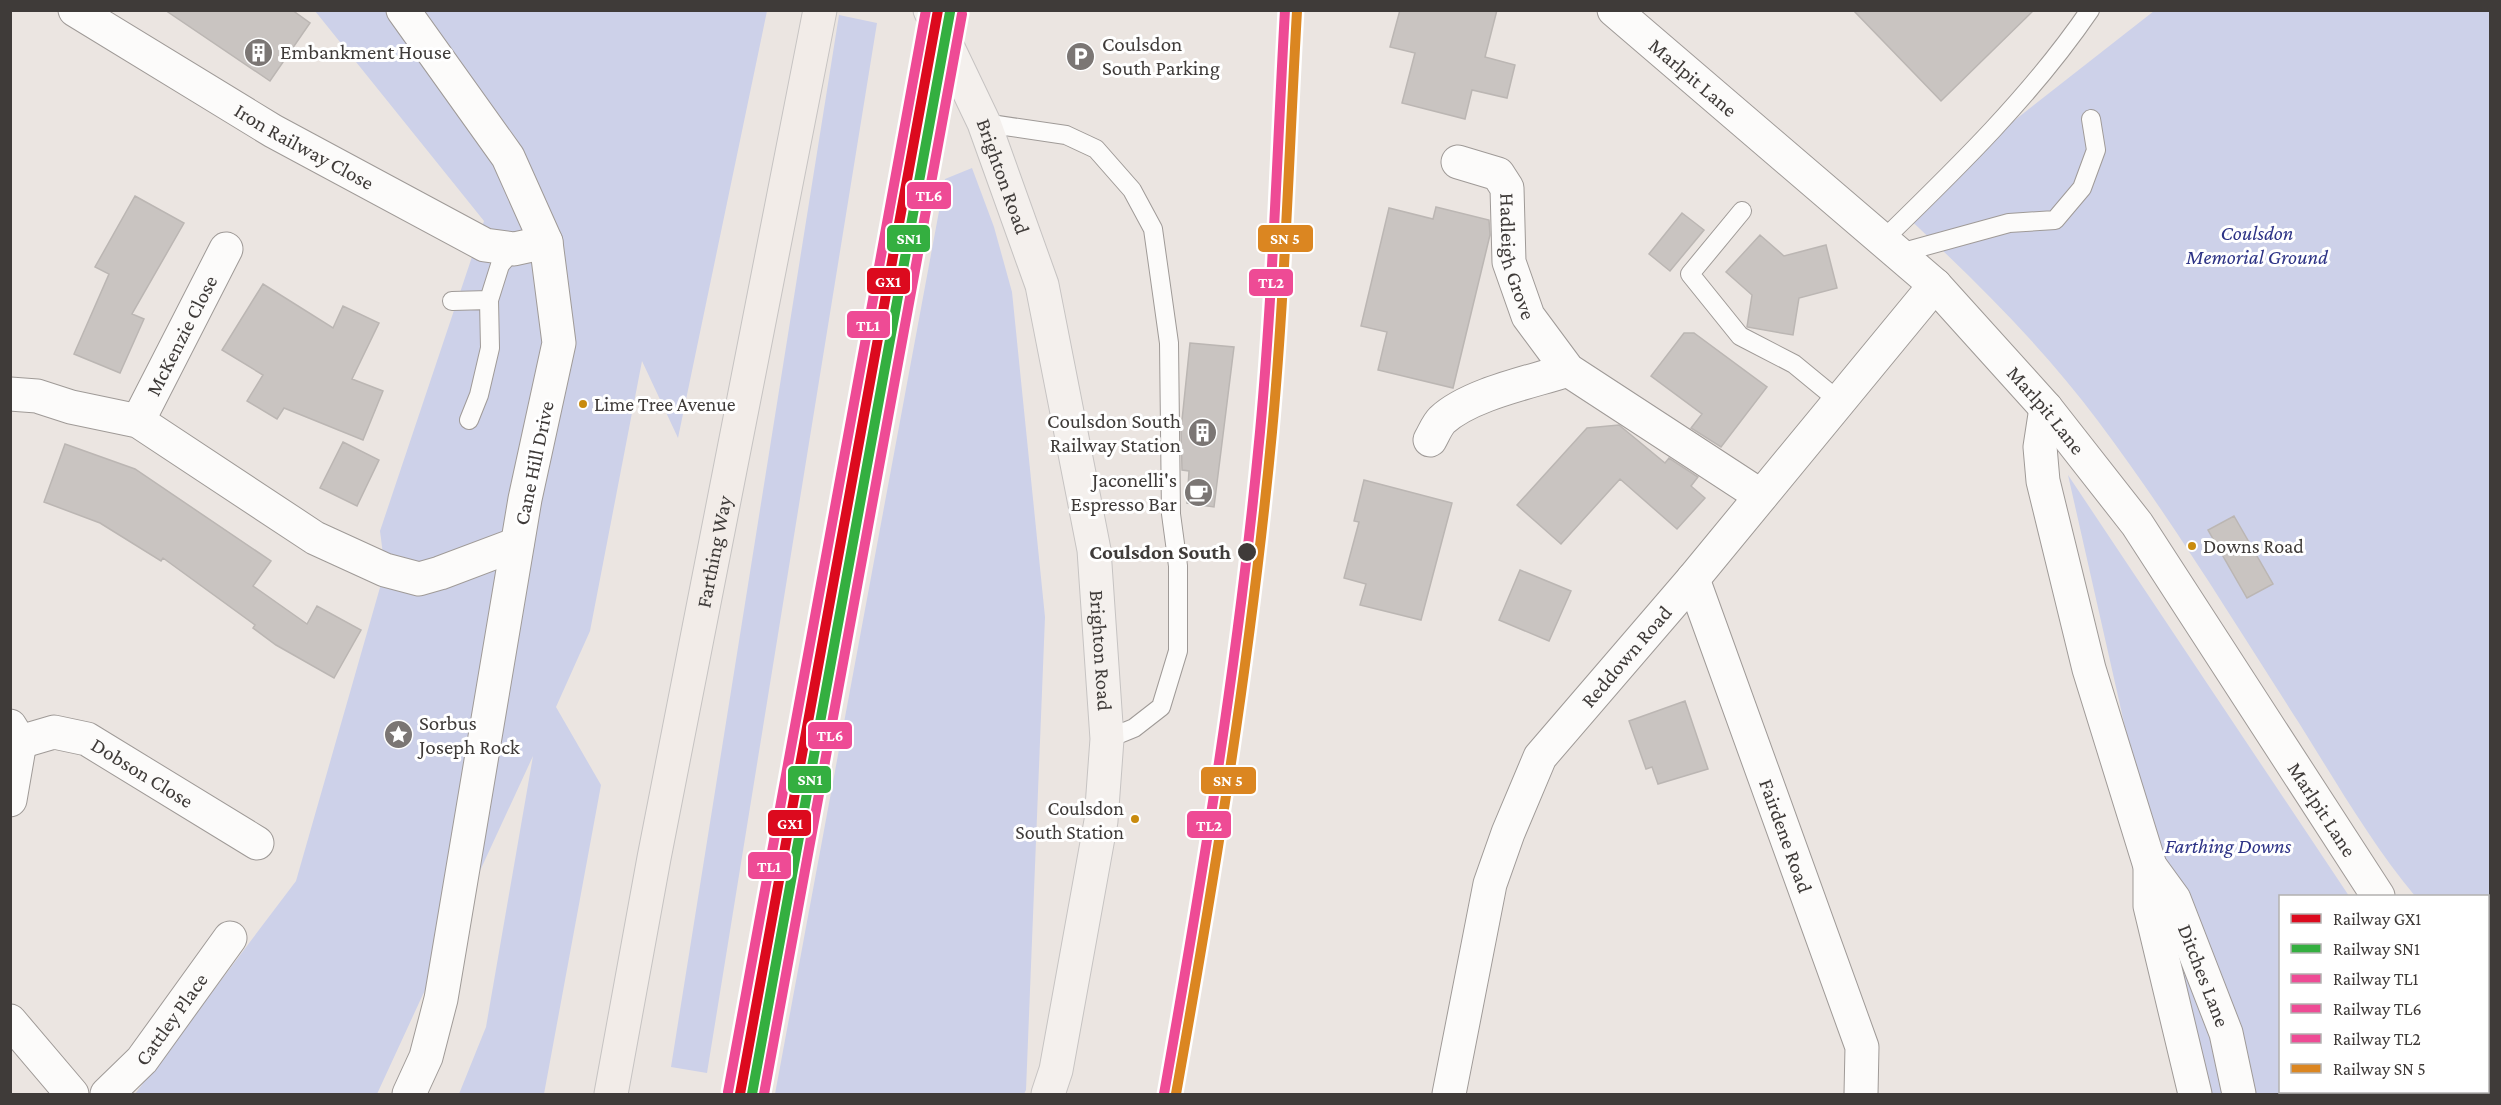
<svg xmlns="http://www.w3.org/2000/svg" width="2501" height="1105" viewBox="0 0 2501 1105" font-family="'Crimson Pro',serif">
<rect width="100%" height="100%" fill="#ebe5e1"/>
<!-- green -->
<path fill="#cdd1e9" d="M 315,11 L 767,11 L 678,438 L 642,361 L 590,631 L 556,707 L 601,785 L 544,1094 L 459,1094 L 486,1027 L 533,756 L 377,1094 L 135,1094 L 296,881 L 385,570 L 380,531 L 484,221 Z
M 2154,11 L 2490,11 L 2490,977 L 2488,974 L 2488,896 L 2415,896 C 2371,843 2336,782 2299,723 C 2234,622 2171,518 2098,421 C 2040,343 1970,276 1900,210 Z
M 839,15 L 877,23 L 707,1073 L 671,1067 Z
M 972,168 L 994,227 L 1012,292 L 1045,617 L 1026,1090 L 1024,1094 L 775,1094 L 945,179 Z
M 2068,475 L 2349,896 L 2280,896 L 2280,1092 L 2344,1092 L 2345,1094 L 2208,1094 Z"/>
<!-- building -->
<path fill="#c9c4c1" stroke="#bbb6b3" stroke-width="1.5" d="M 165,10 L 292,10 L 310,23 L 270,81 Z
M 1400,10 L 1497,10 L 1485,57 L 1515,65 L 1507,98 L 1472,90 L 1465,119 L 1402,103 L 1415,53 L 1390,47 Z
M 1853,10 L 2034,10 L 1941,101 Z
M 135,196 L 184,223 L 132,314 L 144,319 L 120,373 L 74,354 L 109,274 L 95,267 Z
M 1436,207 L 1489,220 L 1490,235 L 1453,388 L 1378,370 L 1387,332 L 1361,326 L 1389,208 L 1433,219 Z
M 1682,213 L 1704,230 L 1670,271 L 1649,254 Z
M 1760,235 L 1784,256 L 1826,245 L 1837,288 L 1799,298 L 1793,335 L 1747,327 L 1752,295 L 1726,272 Z
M 263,284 L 333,328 L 343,306 L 379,323 L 352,379 L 383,391 L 363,440 L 284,408 L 277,419 L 247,401 L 263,375 L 222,350 Z
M 1684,333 L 1694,333 L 1767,387 L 1721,447 L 1691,428 L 1702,414 L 1651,376 Z
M 1190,343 L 1234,347 L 1214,507 L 1187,503 L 1189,471 L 1182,470 L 1181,430 Z
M 1619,425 L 1665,463 L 1669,458 L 1698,477 L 1691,486 L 1705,498 L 1677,529 L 1620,479 L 1561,544 L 1517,505 L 1587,428 Z
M 343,442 L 379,460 L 357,506 L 320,488 Z
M 65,444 L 135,469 L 271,561 L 253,586 L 307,624 L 317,606 L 361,630 L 334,678 L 276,645 L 253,628 L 255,625 L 163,558 L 161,561 L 100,523 L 44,502 Z
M 1364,480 L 1452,503 L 1421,620 L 1360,605 L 1366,584 L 1344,578 L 1359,522 L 1354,521 Z
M 2234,516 L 2273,584 L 2247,598 L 2208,530 Z
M 1520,570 L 1571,591 L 1549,641 L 1499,620 Z
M 1685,701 L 1708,769 L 1658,784 L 1652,767 L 1646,769 L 1629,721 Z"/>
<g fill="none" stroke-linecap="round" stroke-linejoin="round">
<defs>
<path id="service" d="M 984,123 L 1066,135 L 1096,149 L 1132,190 L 1153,229 L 1169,343 L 1171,514 L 1178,566 L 1178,651 L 1161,707 L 1134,728 L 1107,739
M 1742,211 L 1690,274 L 1740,336 L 1794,364 L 1839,401
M 1884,239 C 1957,168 2032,95 2090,10
M 1900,253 L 2009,223 L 2055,220 L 2082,188 L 2096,150 L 2091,119
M 452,301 L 489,300 L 500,265 L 514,249
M 469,420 L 479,395 L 490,348 L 489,300"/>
<g id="minor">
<path id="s1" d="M 75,10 L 273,131 L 485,245 L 514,249 L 546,242"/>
<path d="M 403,10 L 508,157 L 546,242 L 559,343 L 525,499 L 441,999 L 426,1057 L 409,1094"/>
<path id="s2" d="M 1458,162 L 1498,174 L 1507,188 L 1509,262 L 1528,316 L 1568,370 L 1761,496"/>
<path d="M 10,394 L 37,396 L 71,407 L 138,421 L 315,538 L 385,570 L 419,579 L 440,573 L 517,544"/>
<path d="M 2046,408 L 2040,447 L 2043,481 L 2089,669 L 2150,866 L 2150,906 L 2195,1094"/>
<path id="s3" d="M 138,421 L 226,249"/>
<path d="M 1430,440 C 1434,433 1437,425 1442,420 C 1470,394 1531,382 1568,370"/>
<path id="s4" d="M 1693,579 L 1862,1047 L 1861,1094"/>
<path d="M 10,726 L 20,742 L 10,800"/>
<path id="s5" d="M 20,742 L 54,732 L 87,739 L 257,843"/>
<path id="s6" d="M 2150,866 L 2174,899 L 2226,1033 L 2239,1094"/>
<path d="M 10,1021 L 72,1094"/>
<path id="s7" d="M 107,1094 L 142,1060 L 230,938"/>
<path id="s8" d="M 1449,1094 L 1490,884 L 1508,833 L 1540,757 L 1693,579 L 1935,285"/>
</g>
<g id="secondary">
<path id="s9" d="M 1614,10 L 1935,285 L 2046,408 L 2137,524 L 2378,896"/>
<path d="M 2488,1013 L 2490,1016"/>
</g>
<g id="primary">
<path id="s10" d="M 930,10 L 984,123 L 1042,285 L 1094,550 L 1107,739 L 1101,821 L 1056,1070 L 1048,1094"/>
</g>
<g id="trunk">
<path id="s11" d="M 611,1094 L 654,858 L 820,10"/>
</g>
</defs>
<!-- service casing -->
<use href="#service" stroke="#9f9a97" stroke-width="20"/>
<!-- minor casing -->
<use href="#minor" stroke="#9f9a97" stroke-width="35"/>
<!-- secondary casing -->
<use href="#secondary" stroke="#9f9a97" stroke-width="35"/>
<!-- primary casing -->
<use href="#primary" stroke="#c6c3c2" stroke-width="35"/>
<!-- trunk casing -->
<use href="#trunk" stroke="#c6c3c2" stroke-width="35"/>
<!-- service -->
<use href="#service" stroke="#fcfbfa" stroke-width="18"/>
<!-- minor -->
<use href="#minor" stroke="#fcfbfa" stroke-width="33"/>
<!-- secondary -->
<use href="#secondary" stroke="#fcfbfa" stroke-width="33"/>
<!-- primary -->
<use href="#primary" stroke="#f4f0ed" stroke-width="33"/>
<!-- trunk -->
<use href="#trunk" stroke="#f2ece8" stroke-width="33"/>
<defs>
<path id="rail-1" d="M 740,1094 L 938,10"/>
<path id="rail-2" d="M 752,1094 L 950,12"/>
<path id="rail-3" d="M 728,1092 L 926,10"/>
<path id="rail-4" d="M 764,1094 L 962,14"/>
<path id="rail-5" d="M 1164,1094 C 1203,874 1239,654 1260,432 C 1273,292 1277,151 1285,10"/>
<path id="rail-6" d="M 1176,1094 C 1215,875 1251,655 1272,432 C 1285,292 1289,151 1297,11"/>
</defs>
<!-- rail-1 casing -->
<use href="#rail-1" stroke="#fff" stroke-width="15"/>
<!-- rail-2 casing -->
<use href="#rail-2" stroke="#fff" stroke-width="15"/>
<!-- rail-3 casing -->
<use href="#rail-3" stroke="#fff" stroke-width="15"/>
<!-- rail-4 casing -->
<use href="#rail-4" stroke="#fff" stroke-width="15"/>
<!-- rail-5 casing -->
<use href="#rail-5" stroke="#fff" stroke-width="15"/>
<!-- rail-6 casing -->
<use href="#rail-6" stroke="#fff" stroke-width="15"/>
<!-- rail-1 -->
<use href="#rail-1" stroke="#dc0a1e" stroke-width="10"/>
<!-- rail-2 -->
<use href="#rail-2" stroke="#34af40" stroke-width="10"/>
<!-- rail-3 -->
<use href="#rail-3" stroke="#ee4b95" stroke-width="10"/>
<!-- rail-4 -->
<use href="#rail-4" stroke="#ee4b95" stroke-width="10"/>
<!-- rail-5 -->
<use href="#rail-5" stroke="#ee4b95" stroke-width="10"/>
<!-- rail-6 -->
<use href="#rail-6" stroke="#db8621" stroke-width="10"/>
</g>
<!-- icons -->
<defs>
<symbol id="building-disc" viewBox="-11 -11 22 22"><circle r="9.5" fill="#7b7674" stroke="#fff"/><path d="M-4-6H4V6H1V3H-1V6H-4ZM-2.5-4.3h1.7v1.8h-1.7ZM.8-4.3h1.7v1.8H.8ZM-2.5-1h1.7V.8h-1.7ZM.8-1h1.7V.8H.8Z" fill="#fff"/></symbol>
<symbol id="parking-disc" viewBox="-11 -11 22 22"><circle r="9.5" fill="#7b7674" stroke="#fff"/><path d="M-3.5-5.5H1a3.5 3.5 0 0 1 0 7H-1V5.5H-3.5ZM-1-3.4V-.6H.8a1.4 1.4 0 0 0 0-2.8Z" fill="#fff"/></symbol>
<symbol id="cafe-disc" viewBox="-11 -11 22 22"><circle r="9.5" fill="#7b7674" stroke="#fff"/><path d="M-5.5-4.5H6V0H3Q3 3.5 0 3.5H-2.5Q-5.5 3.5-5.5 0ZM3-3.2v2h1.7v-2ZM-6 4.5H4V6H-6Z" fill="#fff"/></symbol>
<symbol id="sight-disc" viewBox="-11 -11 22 22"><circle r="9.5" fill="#7b7674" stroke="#fff"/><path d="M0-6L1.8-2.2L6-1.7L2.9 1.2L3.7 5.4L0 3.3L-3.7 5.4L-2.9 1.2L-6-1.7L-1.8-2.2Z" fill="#fff"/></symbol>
</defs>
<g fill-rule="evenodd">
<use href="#building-disc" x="242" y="36" width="33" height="33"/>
<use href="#parking-disc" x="1064" y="40" width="33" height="33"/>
<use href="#building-disc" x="1186" y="416" width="33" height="33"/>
<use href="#cafe-disc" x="1182" y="476" width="33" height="33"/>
<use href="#sight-disc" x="382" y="718" width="33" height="33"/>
</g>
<!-- markers -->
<g fill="#c98b0e" stroke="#fff" stroke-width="2">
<circle cx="583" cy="404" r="5"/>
<circle cx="2192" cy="546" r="5"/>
<circle cx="1135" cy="819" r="5"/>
</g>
<circle fill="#3f3b39" stroke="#fff" stroke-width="2" cx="1247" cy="552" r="10"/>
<g text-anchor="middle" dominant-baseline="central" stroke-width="6" stroke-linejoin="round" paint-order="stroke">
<!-- bus labels -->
<g font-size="20" fill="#3f3b39" stroke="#fff" text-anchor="start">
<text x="594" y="404">Lime Tree Avenue</text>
<text x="2203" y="546">Downs Road</text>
<text x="1124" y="808" text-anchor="end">Coulsdon<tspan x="1124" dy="24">South Station</tspan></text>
</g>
<!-- poi labels -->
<g font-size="21" fill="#3f3b39" stroke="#fff" text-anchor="start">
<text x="1102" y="44">Coulsdon<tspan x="1102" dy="24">South Parking</tspan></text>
<text x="280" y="52">Embankment House</text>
<text x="1181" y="421" text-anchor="end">Coulsdon South<tspan x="1181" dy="24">Railway Station</tspan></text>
<text x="1177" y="480" text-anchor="end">Jaconelli's<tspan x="1177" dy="24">Espresso Bar</tspan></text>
<text x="419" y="723">Sorbus<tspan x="419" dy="24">Joseph Rock</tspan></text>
</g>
<!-- street labels -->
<g font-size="21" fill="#3f3b39" stroke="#fff">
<text stroke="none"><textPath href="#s9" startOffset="104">Marlpit Lane</textPath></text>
<text stroke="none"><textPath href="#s1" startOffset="267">Iron Railway Close</textPath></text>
<text stroke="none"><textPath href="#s10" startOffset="182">Brighton Road</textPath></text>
<text stroke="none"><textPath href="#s2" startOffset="128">Hadleigh Grove</textPath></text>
<text stroke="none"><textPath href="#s3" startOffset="96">McKenzie Close</textPath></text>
<text stroke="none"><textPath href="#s9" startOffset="590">Marlpit Lane</textPath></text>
<text transform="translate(534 463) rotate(-78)">Cane Hill Drive</text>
<text stroke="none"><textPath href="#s11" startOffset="552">Farthing Way</textPath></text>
<text stroke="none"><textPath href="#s10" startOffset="668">Brighton Road</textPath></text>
<text stroke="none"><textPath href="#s8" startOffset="483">Reddown Road</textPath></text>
<text stroke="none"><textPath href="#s5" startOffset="134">Dobson Close</textPath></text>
<text stroke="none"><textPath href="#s9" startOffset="1076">Marlpit Lane</textPath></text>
<text stroke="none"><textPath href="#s4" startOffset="273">Fairdene Road</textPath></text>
<text stroke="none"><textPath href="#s6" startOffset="123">Ditches Lane</textPath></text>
<text stroke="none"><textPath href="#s7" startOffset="99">Cattley Place</textPath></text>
</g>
<!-- park labels -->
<g font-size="21" font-style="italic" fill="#2d3386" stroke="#fff">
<text x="2257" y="233">Coulsdon<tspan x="2257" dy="24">Memorial Ground</tspan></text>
<text x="2228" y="846">Farthing Downs</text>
</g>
<!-- stop labels -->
<g font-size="21" font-weight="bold" fill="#3f3b39" stroke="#fff" text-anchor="end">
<text x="1231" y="552">Coulsdon South</text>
</g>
</g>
<g stroke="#fff" stroke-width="2">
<rect x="906" y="181" width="46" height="29" rx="6" fill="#ee4b95"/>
<rect x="886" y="224" width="45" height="29" rx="6" fill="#34af40"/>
<rect x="1257" y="224" width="57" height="29" rx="6" fill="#db8621"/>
<rect x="866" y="267" width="45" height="28" rx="6" fill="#dc0a1e"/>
<rect x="1248" y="268" width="46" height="29" rx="6" fill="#ee4b95"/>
<rect x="846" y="310" width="45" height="29" rx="6" fill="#ee4b95"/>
<rect x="807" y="721" width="46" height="29" rx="6" fill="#ee4b95"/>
<rect x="787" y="765" width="45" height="29" rx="6" fill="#34af40"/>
<rect x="1200" y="766" width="57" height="29" rx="6" fill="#db8621"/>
<rect x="767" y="809" width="45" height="28" rx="6" fill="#dc0a1e"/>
<rect x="1186" y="810" width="46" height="29" rx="6" fill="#ee4b95"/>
<rect x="747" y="851" width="45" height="29" rx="6" fill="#ee4b95"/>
</g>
<g font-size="16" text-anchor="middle" font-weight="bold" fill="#fff">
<text x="929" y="201">TL6</text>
<text x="909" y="244">SN1</text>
<text x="1285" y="244">SN 5</text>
<text x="888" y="287">GX1</text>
<text x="1271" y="288">TL2</text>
<text x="868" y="331">TL1</text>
<text x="830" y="741">TL6</text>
<text x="810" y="785">SN1</text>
<text x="1228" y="786">SN 5</text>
<text x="790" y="829">GX1</text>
<text x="1209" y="831">TL2</text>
<text x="769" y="872">TL1</text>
</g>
<!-- border -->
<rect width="2501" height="1105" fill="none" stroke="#3f3b39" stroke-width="24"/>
<!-- legend -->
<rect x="2279" y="895" width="210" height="198" fill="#ffffff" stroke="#b2b1b0" stroke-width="1.5"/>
<rect x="2291" y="914" width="30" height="9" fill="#dc0a1e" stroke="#b2b1b0" stroke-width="1.5"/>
<text x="2333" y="925" font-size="18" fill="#3f3b39">Railway GX1</text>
<rect x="2291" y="944" width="30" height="9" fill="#34af40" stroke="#b2b1b0" stroke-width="1.5"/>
<text x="2333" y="955" font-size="18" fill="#3f3b39">Railway SN1</text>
<rect x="2291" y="974" width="30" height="9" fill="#ee4b95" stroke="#b2b1b0" stroke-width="1.5"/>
<text x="2333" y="985" font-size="18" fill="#3f3b39">Railway TL1</text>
<rect x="2291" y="1004" width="30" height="9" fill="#ee4b95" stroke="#b2b1b0" stroke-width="1.5"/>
<text x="2333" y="1015" font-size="18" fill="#3f3b39">Railway TL6</text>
<rect x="2291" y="1034" width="30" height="9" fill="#ee4b95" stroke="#b2b1b0" stroke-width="1.5"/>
<text x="2333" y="1045" font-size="18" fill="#3f3b39">Railway TL2</text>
<rect x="2291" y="1064" width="30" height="9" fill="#db8621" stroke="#b2b1b0" stroke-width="1.5"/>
<text x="2333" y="1075" font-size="18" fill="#3f3b39">Railway SN 5</text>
</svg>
